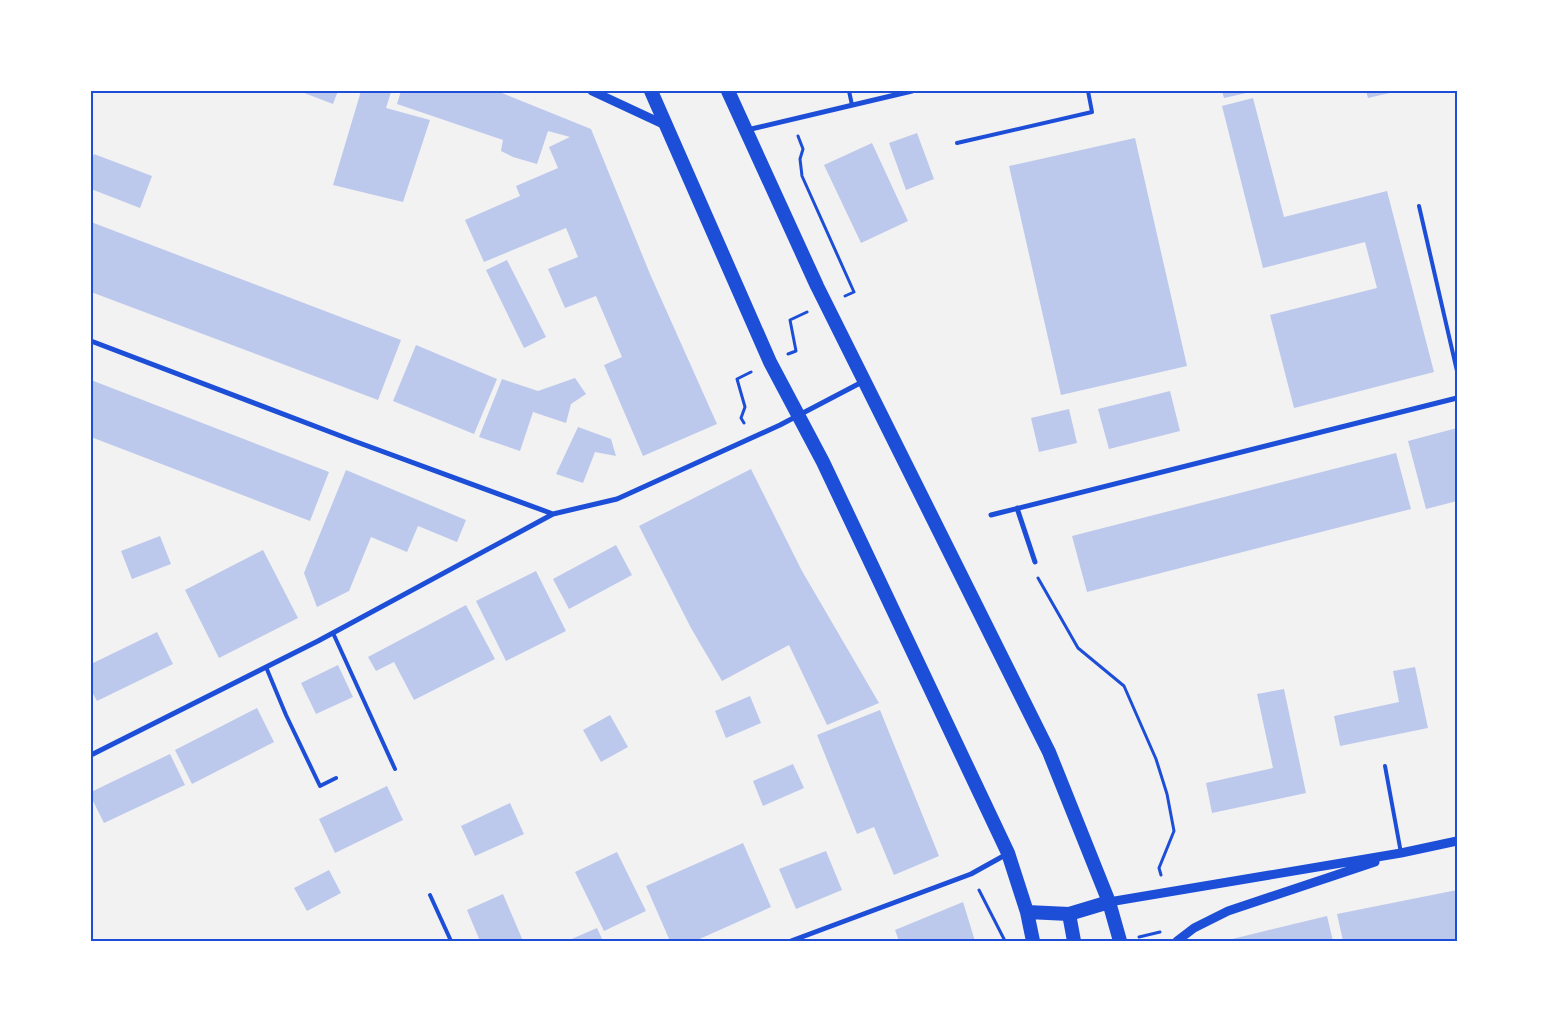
<svg xmlns="http://www.w3.org/2000/svg" width="1548" height="1032" viewBox="0 0 1548 1032" font-family="Manrope,sans-serif">
<rect width="100%" height="100%" fill="#f2f2f2"/>
<!-- building -->
<path fill="#bdc9ec" d="M 299,91 L 338,91 L 333,104 Z
M 361,91 L 391,92 L 386,108 L 430,120 L 403,202 L 333,185 Z
M 401,91 L 497,91 L 591,129 L 650,274 L 717,424 L 643,456 L 604,365 L 622,357 L 596,296 L 565,308 L 548,269 L 578,257 L 566,228 L 484,262 L 465,220 L 520,196 L 516,186 L 558,168 L 549,147 L 570,137 L 548,131 L 537,164 L 513,157 L 501,151 L 503,140 L 397,104 Z
M 1222,91 L 1251,91 L 1251,92 L 1224,98 Z
M 1366,91 L 1394,91 L 1394,92 L 1368,98 Z
M 1253,98 L 1284,217 L 1387,191 L 1434,372 L 1294,408 L 1270,315 L 1377,288 L 1365,242 L 1263,268 L 1222,106 Z
M 917,133 L 934,179 L 906,190 L 889,143 Z
M 1135,138 L 1187,366 L 1061,395 L 1009,166 Z
M 872,143 L 908,221 L 861,243 L 824,165 Z
M 94,154 L 152,176 L 140,208 L 91,189 L 91,161 Z
M 91,222 L 401,340 L 378,400 L 91,292 Z
M 507,260 L 546,337 L 524,348 L 486,270 Z
M 416,345 L 497,379 L 474,434 L 393,401 Z
M 575,378 L 586,394 L 571,404 L 566,423 L 533,412 L 520,451 L 479,437 L 502,379 L 538,391 Z
M 91,380 L 329,472 L 310,521 L 91,437 Z
M 1170,391 L 1180,431 L 1109,449 L 1098,409 Z
M 1069,409 L 1077,443 L 1039,452 L 1031,418 Z
M 578,427 L 611,439 L 616,456 L 595,452 L 583,483 L 556,474 Z
M 1457,428 L 1457,501 L 1426,509 L 1408,441 Z
M 1396,453 L 1411,509 L 1087,592 L 1072,536 Z
M 751,469 L 802,571 L 879,703 L 827,725 L 789,645 L 722,681 L 691,628 L 639,526 Z
M 346,470 L 466,520 L 457,542 L 418,526 L 407,552 L 371,537 L 349,591 L 317,607 L 304,573 Z
M 160,536 L 171,564 L 132,579 L 121,551 Z
M 616,545 L 632,575 L 569,609 L 553,579 Z
M 263,550 L 298,618 L 219,658 L 185,590 Z
M 536,571 L 566,631 L 506,661 L 476,601 Z
M 466,605 L 495,659 L 414,700 L 394,662 L 376,671 L 368,657 Z
M 157,632 L 173,664 L 97,701 L 91,690 L 91,664 Z
M 338,665 L 353,697 L 316,714 L 301,683 Z
M 1415,667 L 1428,728 L 1340,746 L 1334,716 L 1399,702 L 1393,671 Z
M 1284,689 L 1306,793 L 1212,813 L 1206,783 L 1273,768 L 1257,694 Z
M 750,696 L 761,723 L 726,738 L 715,711 Z
M 257,708 L 274,742 L 192,784 L 175,750 Z
M 880,710 L 939,856 L 894,875 L 874,827 L 857,834 L 817,735 Z
M 610,715 L 628,747 L 601,762 L 583,730 Z
M 170,754 L 185,785 L 104,823 L 91,797 L 91,792 Z
M 793,764 L 804,788 L 763,806 L 753,781 Z
M 387,786 L 403,820 L 335,853 L 319,819 Z
M 510,803 L 524,834 L 475,856 L 461,826 Z
M 743,843 L 771,907 L 695,941 L 670,941 L 646,886 Z
M 826,851 L 842,890 L 796,909 L 779,869 Z
M 617,852 L 646,911 L 604,931 L 575,872 Z
M 329,870 L 341,893 L 307,911 L 294,888 Z
M 1457,890 L 1457,941 L 1343,941 L 1337,914 Z
M 503,894 L 523,941 L 480,941 L 467,910 Z
M 963,902 L 975,941 L 899,941 L 895,930 Z
M 1327,916 L 1333,941 L 1228,941 L 1228,940 Z
M 597,928 L 603,941 L 567,941 Z"/>
<g fill="none" stroke-linecap="round" stroke-linejoin="round">
<!-- path -->
<path stroke="#1d4ed8" stroke-width="3" d="M 798,136 L 803,149 L 800,159 L 802,176 L 854,292 L 845,296
M 788,354 L 796,351 L 790,320 L 807,312
M 744,423 L 741,418 L 745,407 L 737,379 L 751,372
M 1038,578 L 1078,648 L 1124,686 L 1156,759 L 1167,794 L 1174,831 L 1159,868 L 1161,875
M 979,890 L 1005,941
M 1139,937 L 1160,932"/>
<!-- service -->
<path stroke="#1d4ed8" stroke-width="4" d="M 849,91 L 852,105
M 957,143 L 1092,112 L 1088,91
M 1419,206 L 1457,371
M 333,633 L 395,769
M 266,667 L 286,715 L 320,786 L 336,778
M 1385,766 L 1401,853
M 430,895 L 451,941"/>
<!-- minor -->
<path stroke="#1d4ed8" stroke-width="5" d="M 747,130 L 912,91
M 91,341 L 354,441 L 553,514 L 617,499 L 780,425 L 864,381
M 1017,508 L 1035,562
M 991,515 L 1457,398
M 91,755 L 318,641 L 553,514
M 791,941 L 971,874 L 1007,854"/>
<!-- tertiary -->
<path stroke="#1d4ed8" stroke-width="9" d="M 592,91 L 665,125
M 1109,902 L 1401,853 L 1457,841
M 1177,941 L 1194,928 L 1228,911 L 1375,862"/>
<!-- trunk -->
<path stroke="#1d4ed8" stroke-width="14" d="M 651,91 L 770,362 L 823,462 L 1008,853 L 1027,912 L 1033,941
M 728,91 L 817,286 L 1049,752 L 1109,902 L 1120,941
M 1027,912 L 1069,914 L 1109,902
M 1069,914 L 1074,941"/>
</g>
<!-- border -->
<rect width="1548" height="1032" fill="none" stroke="#ffffff" stroke-width="185"/>
<rect x="92" y="92" width="1364" height="848" fill="none" stroke="#1d4ed8" stroke-width="2"/>
</svg>
